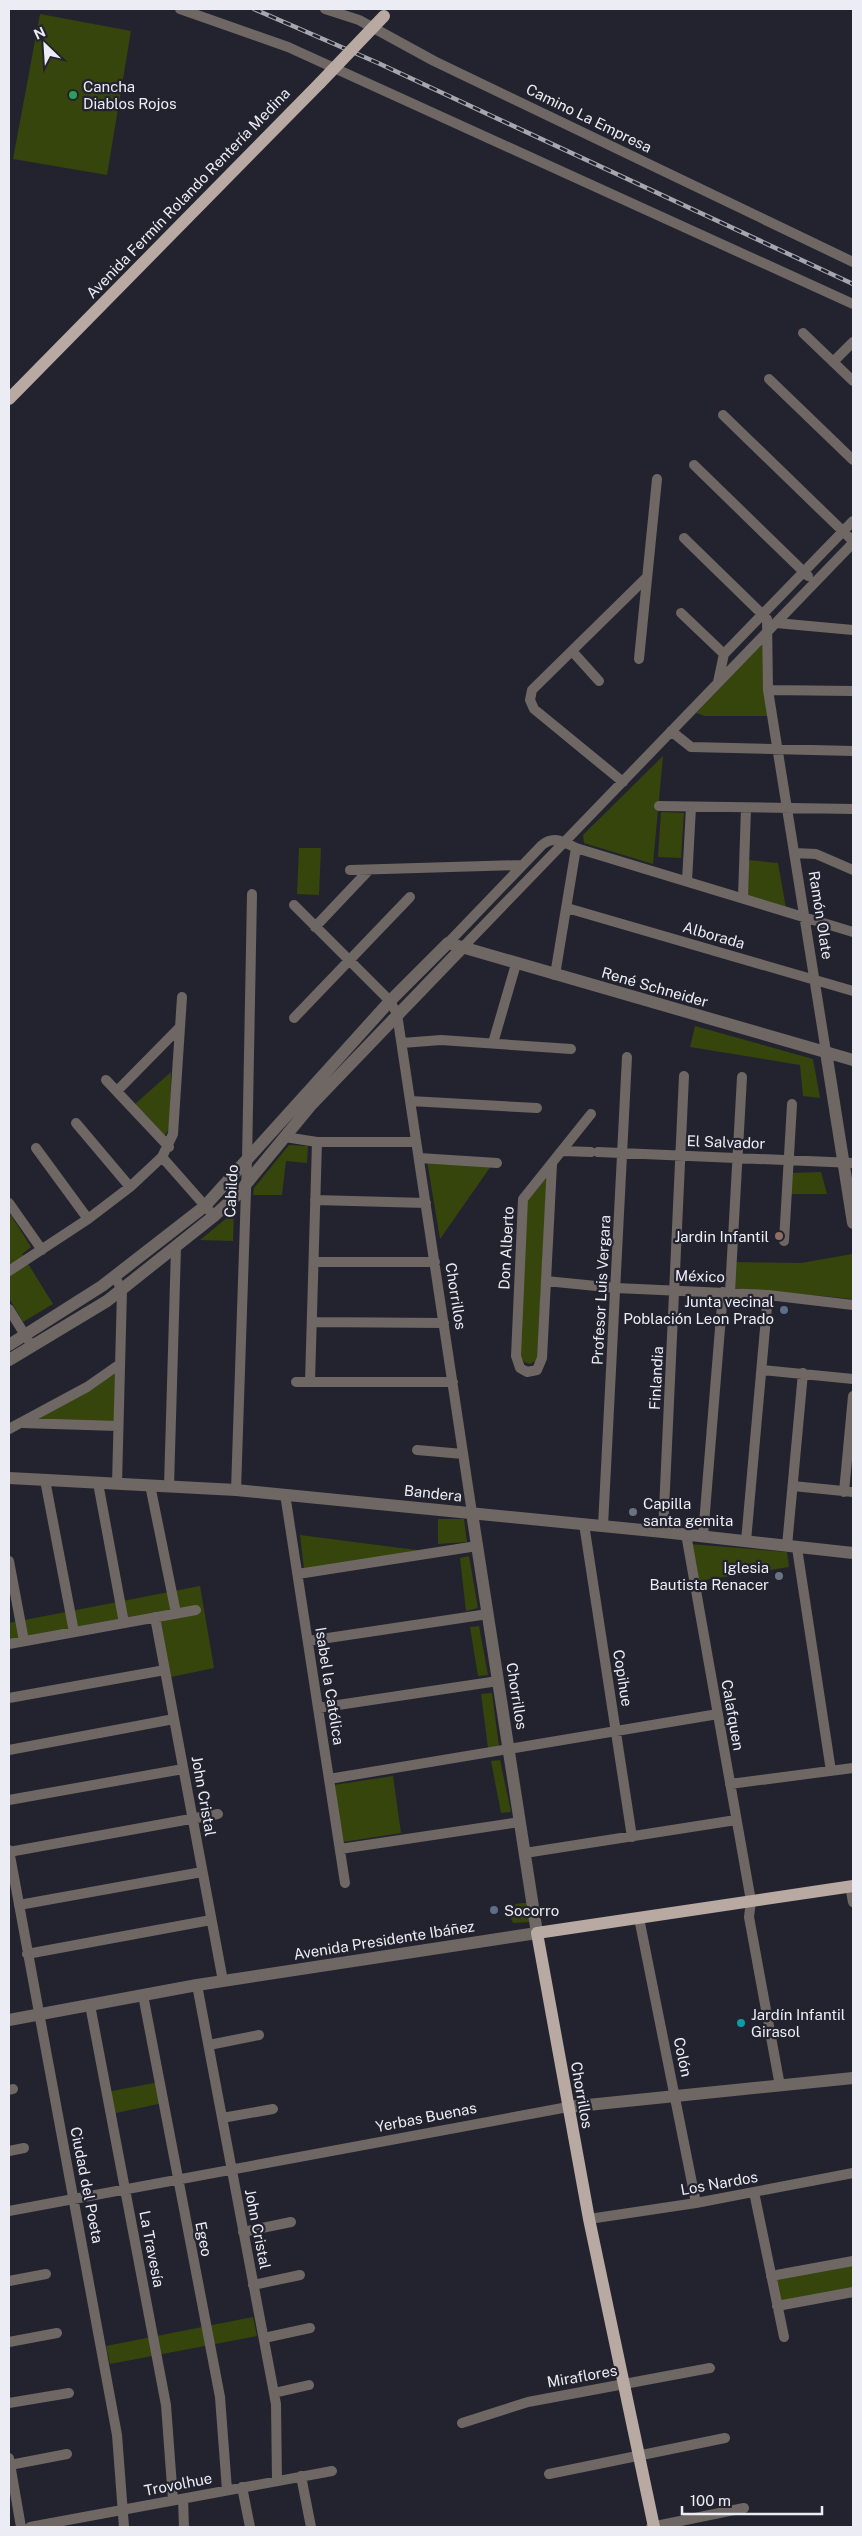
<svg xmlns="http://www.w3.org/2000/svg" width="862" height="2536" viewBox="0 0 862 2536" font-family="'Public Sans',sans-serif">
<rect width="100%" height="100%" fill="#23232f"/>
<!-- green -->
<path fill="#35450b" d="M 40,14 L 131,31 L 107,175 L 13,159 Z
M 765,641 L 768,716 L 705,716 L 696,713 Z
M 663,756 L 653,864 L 584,843 L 583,835 Z
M 661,812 L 684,813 L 681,858 L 658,857 Z
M 299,848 L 321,848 L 319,895 L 297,894 Z
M 748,860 L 778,863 L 786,908 L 746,896 Z
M 695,1026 L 813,1059 L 820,1098 L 803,1096 L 800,1065 L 690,1047 Z
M 171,1072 L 170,1127 L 164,1137 L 135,1104 Z
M 289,1145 L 308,1146 L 307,1163 L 286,1161 L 282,1195 L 253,1195 L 254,1188 Z
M 427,1161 L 491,1166 L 440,1239 Z
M 821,1172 L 827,1194 L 790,1194 L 791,1173 Z
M 547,1176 L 537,1360 L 530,1364 L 524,1362 L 520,1356 L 526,1200 Z
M 9,1212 L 31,1247 L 22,1254 L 53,1304 L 23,1322 L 9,1298 Z
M 234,1212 L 233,1241 L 200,1240 Z
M 852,1254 L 853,1299 L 734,1288 L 734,1262 L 801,1263 Z
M 115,1374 L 114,1423 L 35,1420 Z
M 438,1519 L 464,1519 L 467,1542 L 438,1544 Z
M 300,1535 L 424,1551 L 304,1570 Z
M 690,1544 L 787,1552 L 789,1567 L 698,1581 Z
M 469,1556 L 478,1608 L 466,1611 L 460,1558 Z
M 200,1586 L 214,1668 L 171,1677 L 159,1614 L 9,1641 L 9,1623 Z
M 479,1626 L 488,1675 L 478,1676 L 470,1627 Z
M 492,1693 L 499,1746 L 488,1748 L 481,1694 Z
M 500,1760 L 511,1812 L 501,1813 L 491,1761 Z
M 393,1776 L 401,1833 L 343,1842 L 334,1785 Z
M 522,1903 L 527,1903 L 532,1922 L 513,1923 L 509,1914 L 516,1904 Z
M 159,2082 L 163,2103 L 111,2114 L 107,2092 Z
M 853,2263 L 853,2289 L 779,2303 L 774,2277 Z
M 253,2317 L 257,2336 L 110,2364 L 106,2346 Z"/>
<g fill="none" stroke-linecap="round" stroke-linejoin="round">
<!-- minor -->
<path stroke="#6e6763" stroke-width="10" d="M 180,9 L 288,47 L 853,304
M 325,9 L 359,20 L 434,61 L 853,262
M 803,333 L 853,381
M 833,362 L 853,342
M 769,379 L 853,460
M 723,415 L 853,541
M 694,465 L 808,576
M 684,538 L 767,619 L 768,690 L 826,1052
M 681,613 L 724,654
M 776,623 L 853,630
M 572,651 L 599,681
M 639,659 L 657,479
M 718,682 L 724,654 L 853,521
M 768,690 L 853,691
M 671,731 L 691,747 L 853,751
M 623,782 L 534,709 L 530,700 L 532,690 L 647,577
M 659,806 L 853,809
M 576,848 L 853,932
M 794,853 L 816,854 L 853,870
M 350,870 L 522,865
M 687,881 L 691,807
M 743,897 L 746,808
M 294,905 L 390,1001 L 397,1014 L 472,1513
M 567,908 L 853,991
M 315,927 L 369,870
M 448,943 L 542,845 C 554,835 564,842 576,848 L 555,975
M 463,947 L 853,543
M 294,1018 L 410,897
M 402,1043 L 441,1040 L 571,1049
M 493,1043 L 516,964
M 106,1080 L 169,1147
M 117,1091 L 180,1027
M 410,1101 L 537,1108
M 76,1123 L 130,1187
M 285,1137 L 317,1142 L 416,1142
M 36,1148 L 88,1219
M 562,1151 L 591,1152
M 598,1152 L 853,1163
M 162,1157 L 214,1216
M 419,1158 L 497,1163
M 552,1164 L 542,1358 L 537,1370 L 527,1372 L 520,1368 L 516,1356 L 523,1199 L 591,1114
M 315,1200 L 426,1203
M 9,1203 L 42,1250
M 784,1241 L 792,1104
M 314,1262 L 435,1262
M 9,1271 L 88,1219 L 130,1187 L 162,1157 L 173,1134 L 182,997
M 115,1277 L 122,1290 L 117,1484
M 546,1281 L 616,1288 L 768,1295 L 853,1305
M 730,1292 L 742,1077
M 9,1309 L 28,1340
M 312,1322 L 444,1323
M 762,1370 L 853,1379
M 296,1382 L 453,1382
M 310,1382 L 317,1142
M 22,1423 L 118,1426
M 9,1429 L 87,1387 L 120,1364
M 417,1450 L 463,1454
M 45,1480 L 74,1632
M 98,1483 L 124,1623
M 150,1485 L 176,1613
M 169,1486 L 176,1248
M 793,1486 L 853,1492
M 236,1490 L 247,1161 L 252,894
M 844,1492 L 853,1396
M 285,1494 L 345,1883
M 584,1524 L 632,1837
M 603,1526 L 627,1057
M 663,1532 L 684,1076
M 686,1534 L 751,1901 L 749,1917 L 780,2086
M 703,1536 L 723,1292
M 746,1541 L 768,1295
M 787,1546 L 803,1373
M 797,1548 L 831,1771
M 9,1561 L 24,1641
M 298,1574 L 477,1546
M 155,1617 L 223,1981
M 308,1641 L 488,1614
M 9,1644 L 196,1610
M 9,1698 L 165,1670
M 318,1708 L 498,1681
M 9,1750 L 174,1719
M 329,1779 L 718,1714
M 730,1784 L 853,1768
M 9,1800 L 183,1769
M 340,1849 L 520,1822
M 9,1850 L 117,2435 L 124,2527
M 9,1852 L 218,1814
M 525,1853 L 736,1820
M 850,1886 L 853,1902
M 19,1905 L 202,1872
M 639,1918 L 696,2203
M 27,1954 L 211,1920
M 197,1985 L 276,2404 L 277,2481
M 143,1995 L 220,2397 L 227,2490
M 90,2005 L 166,2405 L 173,2500
M 209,2045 L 259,2035
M 9,2090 L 13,2089
M 222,2118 L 273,2109
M 9,2151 L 24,2148
M 754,2192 L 784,2337
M 9,2211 L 568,2107
M 589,2219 L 696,2203 L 853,2173
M 243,2232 L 291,2222
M 771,2276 L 853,2261
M 9,2281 L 46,2274
M 253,2285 L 300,2275
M 777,2306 L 853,2292
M 264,2338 L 310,2328
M 9,2342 L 57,2333
M 274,2393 L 309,2385
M 9,2403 L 69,2393
M 462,2423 L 528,2402 L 710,2368
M 9,2458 L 21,2527
M 10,2465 L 67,2454
M 549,2474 L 725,2438
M 301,2476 L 311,2527
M 242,2487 L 250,2527
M 183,2499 L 184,2527
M 30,2527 L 332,2471
M 651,2527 L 744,2508"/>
<!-- tertiary -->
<path stroke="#6e6763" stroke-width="12" d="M 826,1052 L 853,1223
M 9,1345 L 102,1286 L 205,1206 L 390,1001 L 448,943 L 853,1060
M 9,1360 L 107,1301 L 214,1216 L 237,1195 L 312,1104 L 463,947
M 9,1478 L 236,1490 L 663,1532 L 853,1553
M 9,2020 L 197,1985 L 537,1933 L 472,1513
M 568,2107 L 853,2078"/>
<!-- primary -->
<path stroke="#b8a9a2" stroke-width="12" d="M 9,399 L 320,83
M 654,2527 L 589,2219 L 537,1933 L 853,1886"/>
<defs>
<path id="rail" d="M 254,9 L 378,63 L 853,284"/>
</defs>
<!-- rail casing -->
<use href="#rail" stroke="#a5a6af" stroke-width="4.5"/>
<!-- rail -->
<use href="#rail" stroke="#23232f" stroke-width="2.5" stroke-dasharray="8" stroke-linecap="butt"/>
<!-- primary-bridge -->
<path stroke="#b8a9a2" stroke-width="12" d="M 320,83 L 384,16"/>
</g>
<!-- markers -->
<circle fill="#2e9e5b" stroke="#23232f" stroke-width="2" cx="73" cy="95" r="5"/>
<circle fill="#8d6e63" stroke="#23232f" stroke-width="2" cx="779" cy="1236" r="5"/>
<g fill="#5c6f8a" stroke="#23232f" stroke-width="2">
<circle cx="784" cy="1310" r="5"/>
<circle cx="494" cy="1910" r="5"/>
</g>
<g fill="#6b7280" stroke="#23232f" stroke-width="2">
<circle cx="633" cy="1512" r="5"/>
<circle cx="779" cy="1576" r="5"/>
</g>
<circle fill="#0f9aa8" stroke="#23232f" stroke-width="2" cx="741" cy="2023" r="5"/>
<g text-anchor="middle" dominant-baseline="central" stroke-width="4.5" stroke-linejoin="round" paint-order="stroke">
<!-- poi labels -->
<g font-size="15" fill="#ebecf4" stroke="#23232f" text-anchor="start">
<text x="83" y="86">Cancha<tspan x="83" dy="17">Diablos Rojos</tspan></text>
<text x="769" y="1236" text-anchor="end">Jardin Infantil</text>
<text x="774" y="1301" text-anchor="end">Junta vecinal<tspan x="774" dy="17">Población Leon Prado</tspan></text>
<text x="643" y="1503">Capilla<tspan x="643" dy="17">santa gemita</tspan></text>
<text x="769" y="1567" text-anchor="end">Iglesia<tspan x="769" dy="17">Bautista Renacer</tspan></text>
<text x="504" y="1910">Socorro</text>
<text x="751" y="2014">Jardín Infantil<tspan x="751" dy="17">Girasol</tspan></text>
</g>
<!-- street labels -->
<g font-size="15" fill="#ebecf4" stroke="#23232f">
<text transform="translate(589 118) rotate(26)">Camino La Empresa</text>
<text transform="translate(188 193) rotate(-46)">Avenida Fermín Rolando Rentería Medina</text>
<text transform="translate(821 915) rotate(81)">Ramón Olate</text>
<text transform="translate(714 935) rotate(16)">Alborada</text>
<text transform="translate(655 987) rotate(16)">René Schneider</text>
<text transform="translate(726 1142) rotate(2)">El Salvador</text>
<text transform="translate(231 1191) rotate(-87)">Cabildo</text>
<text transform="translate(506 1248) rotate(-87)">Don Alberto</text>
<text transform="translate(700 1276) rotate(2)">México</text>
<text transform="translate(601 1290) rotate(-87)">Profesor Luis Vergara</text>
<text transform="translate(456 1296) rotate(81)">Chorrillos</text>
<text transform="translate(656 1378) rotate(-87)">Finlandia</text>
<text transform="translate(433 1493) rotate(6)">Bandera</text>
<text transform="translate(623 1678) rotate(81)">Copihue</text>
<text transform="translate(330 1686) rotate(81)">Isabel la Católica</text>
<text transform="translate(517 1696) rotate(81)">Chorrillos</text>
<text transform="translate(733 1715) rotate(80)">Calafquen</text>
<text transform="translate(204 1796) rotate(80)">John Cristal</text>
<text transform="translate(384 1940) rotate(-9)">Avenida Presidente Ibáñez</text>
<text transform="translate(683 2057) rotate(78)">Colón</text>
<text transform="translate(582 2095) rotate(80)">Chorrillos</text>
<text transform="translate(426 2117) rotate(-11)">Yerbas Buenas</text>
<text transform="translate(719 2183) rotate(-10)">Los Nardos</text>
<text transform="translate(87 2185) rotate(79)">Ciudad del Poeta</text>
<text transform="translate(258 2229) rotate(79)">John Cristal</text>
<text transform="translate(204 2239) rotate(79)">Egeo</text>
<text transform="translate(152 2249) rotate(79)">La Travesía</text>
<text transform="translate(582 2376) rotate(-10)">Miraflores</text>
<text transform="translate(178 2484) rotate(-11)">Trovolhue</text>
</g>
</g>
<!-- border -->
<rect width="862" height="2536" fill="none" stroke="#ebecf4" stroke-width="20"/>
<!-- north arrow -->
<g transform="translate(45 45) rotate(335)" stroke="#23232f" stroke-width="4" paint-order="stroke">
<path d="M0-4L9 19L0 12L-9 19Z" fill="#ebecf4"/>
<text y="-8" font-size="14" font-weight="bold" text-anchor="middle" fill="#ebecf4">N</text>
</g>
<!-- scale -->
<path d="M682 2506v8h140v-8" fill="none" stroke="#ebecf4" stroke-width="2.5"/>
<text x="690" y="2506" font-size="15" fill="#ebecf4" stroke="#23232f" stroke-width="4" paint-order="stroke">100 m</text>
</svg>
